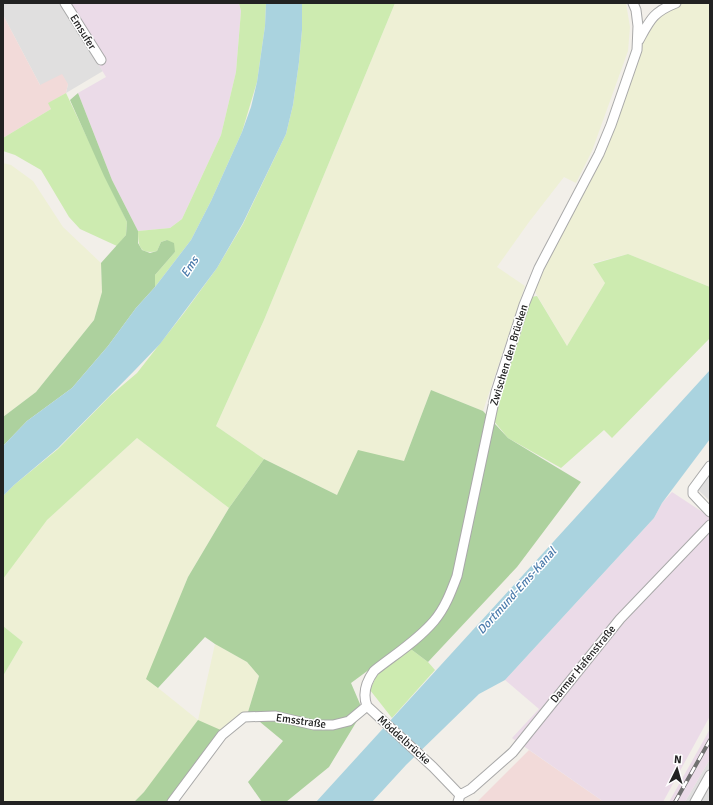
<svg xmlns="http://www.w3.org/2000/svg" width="713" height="805" viewBox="0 0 713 805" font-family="Signika,sans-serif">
<rect width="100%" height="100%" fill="#f2efe9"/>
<!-- residential -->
<path fill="#e0dfdf" d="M 3,3 L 61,3 L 103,71 L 66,93 L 68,84 L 40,85 L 3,15 Z
M 710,473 L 710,501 L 698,490 Z
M 710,759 L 710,802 L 685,802 Z"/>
<!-- commercial -->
<path fill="#f2dad9" d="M 3,15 L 40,85 L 62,74 L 68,84 L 66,93 L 49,103 L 51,109 L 3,138 Z
M 529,750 L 604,802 L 477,802 Z"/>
<!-- industrial -->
<path fill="#ebdbe8" d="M 70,3 L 239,3 L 241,11 L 236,72 L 221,135 L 182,219 L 170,228 L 138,231 L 112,180 L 78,93 L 106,77 L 97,62 Z
M 672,492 L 710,517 L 710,716 L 663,802 L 604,802 L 512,738 L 539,709 L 505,680 L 654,518 L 662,503 Z
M 710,729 L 710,759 L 685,802 L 669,802 Z"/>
<!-- farmland -->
<path fill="#eef0d5" d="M 395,3 L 626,3 L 630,27 L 628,51 L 592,151 L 576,183 L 564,177 L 529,222 L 497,267 L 525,286 L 483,411 L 431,390 L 404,461 L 337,495 L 264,459 L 216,426 L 264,320 Z
M 680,4 L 710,4 L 710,287 L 628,254 L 593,263 L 605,283 L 567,346 L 534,290 L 615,125 L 634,74 L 642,44 L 662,12 Z
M 3,163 L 11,165 L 33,181 L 63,227 L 101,263 L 102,292 L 94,320 L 36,392 L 3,417 Z
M 137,438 L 229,508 L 188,577 L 147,679 L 198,720 L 215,644 L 247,662 L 259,676 L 248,712 L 144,792 L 134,802 L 3,802 L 3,676 L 23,642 L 3,626 L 3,579 L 41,525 Z"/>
<!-- grass -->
<path fill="#cdebb0" d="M 239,3 L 266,3 L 265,26 L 257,82 L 242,132 L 211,201 L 191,240 L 155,287 L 155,275 L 175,252 L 167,240 L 161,242 L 157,251 C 140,255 138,246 138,231 L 170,228 L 182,219 L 221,135 L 236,72 L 241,11 Z
M 302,3 L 345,3 L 346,4 L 357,3 L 395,3 L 264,320 L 216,426 L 264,459 L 229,508 L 137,438 L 47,520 L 3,579 L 3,496 L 14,485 L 58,449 L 110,396 L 137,373 L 184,313 L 217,268 L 243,224 L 286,134 L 293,105 L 299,62 L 302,30 Z
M 66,93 L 127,222 L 126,235 L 117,246 L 80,229 L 69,217 L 41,170 L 15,155 L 3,151 L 3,138 L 51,109 L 48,103 Z
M 628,254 L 710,287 L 710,338 L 612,438 L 604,430 L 561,468 L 508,438 L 493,420 L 531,297 L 537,296 L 567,346 L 605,283 L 593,264 Z
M 3,626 L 23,642 L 3,676 Z
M 404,644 L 428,662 L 435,670 L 392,718 L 370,690 L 377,675 Z"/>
<!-- forest -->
<path fill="#add19e" d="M 78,93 L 112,180 L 138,231 L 138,243 L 142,250 L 150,253 L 157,251 L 161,242 L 167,240 L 174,243 L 175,252 L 155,275 L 155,287 L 136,308 L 108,346 L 72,388 L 27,421 L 3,446 L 3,417 L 36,392 L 94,320 L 102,292 L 101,263 L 126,235 L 127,222 L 104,176 L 70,100 Z
M 431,390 L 483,411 L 508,438 L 581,482 L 517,567 L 428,662 L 404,644 L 351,683 L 363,711 L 329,767 L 286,802 L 262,802 L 248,782 L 283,741 L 248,712 L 259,676 L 247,662 L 215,644 L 205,637 L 158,688 L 146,679 L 188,577 L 229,508 L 264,459 L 337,495 L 358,450 L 404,461 Z
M 198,720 L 223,731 L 170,802 L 134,802 L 144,792 Z"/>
<!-- water -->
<path fill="#aad3df" d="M 266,3 L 302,3 L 302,30 L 299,62 L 293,105 L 286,134 L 243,223 L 217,268 L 160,344 L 135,370 L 58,448 L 14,485 L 3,496 L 3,446 L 27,421 L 72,388 L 108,346 L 136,308 L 155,287 L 191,240 L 211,201 L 242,132 L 251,107 L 257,82 L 265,26 Z
M 710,370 L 710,439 L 662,503 L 654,518 L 505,680 L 479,694 L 406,765 L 372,802 L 316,802 Z"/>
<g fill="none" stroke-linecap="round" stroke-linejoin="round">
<defs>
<path id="minor" d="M 65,3 L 101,60
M 639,40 C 650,20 653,12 676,3
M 710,466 L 693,489 L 693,494 L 710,512
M 460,795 L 433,767 L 367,706 C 362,693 366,682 374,671 C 394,655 417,641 434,621 C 445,608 451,592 457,576 L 496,392 L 524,305 L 539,268 L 599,154 L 611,125 L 637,50 L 638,26 L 636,10 L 633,3
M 172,802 L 222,735 L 244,717 L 275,716 L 314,725 L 333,725 L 349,721 L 367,706
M 458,802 L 460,795 L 471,789 L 513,752 L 620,619 L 710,525
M 695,802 L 710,775"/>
</defs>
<!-- minor casing -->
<use href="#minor" stroke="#a9a9a9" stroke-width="11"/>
<!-- minor -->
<use href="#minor" stroke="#fff" stroke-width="9"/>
<defs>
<path id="rail" d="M 675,802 L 710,740"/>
</defs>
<!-- rail casing -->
<use href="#rail" stroke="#707070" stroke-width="4"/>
<!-- rail -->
<use href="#rail" stroke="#fff" stroke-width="2.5" stroke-dasharray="8" stroke-linecap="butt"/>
</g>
<g text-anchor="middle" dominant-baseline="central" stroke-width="3" stroke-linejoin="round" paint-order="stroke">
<!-- street labels -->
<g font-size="11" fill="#222" stroke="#fff">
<text transform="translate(83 32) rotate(58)">Emsufer</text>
<text transform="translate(509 355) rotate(-73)">Zwischen den Brücken</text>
<text transform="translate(583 664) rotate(-51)">Darmer Hafenstraße</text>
<text transform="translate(301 721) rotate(8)">Emsstraße</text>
<text transform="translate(404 740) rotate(42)">Möddelbrücke</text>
</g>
<!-- water labels -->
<g font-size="12" font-style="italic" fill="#4a7aab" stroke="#fff">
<text transform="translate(190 267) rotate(-57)">Ems</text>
<text transform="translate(517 591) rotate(-48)">Dortmund-Ems-Kanal</text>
</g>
</g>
<!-- border -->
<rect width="713" height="805" fill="none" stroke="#222222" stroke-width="8"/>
<!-- north arrow -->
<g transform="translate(677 769) rotate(5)" stroke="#ffffff" stroke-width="3" paint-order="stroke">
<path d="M0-3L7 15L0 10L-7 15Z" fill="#222222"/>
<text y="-6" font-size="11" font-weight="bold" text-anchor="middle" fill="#222222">N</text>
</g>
</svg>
